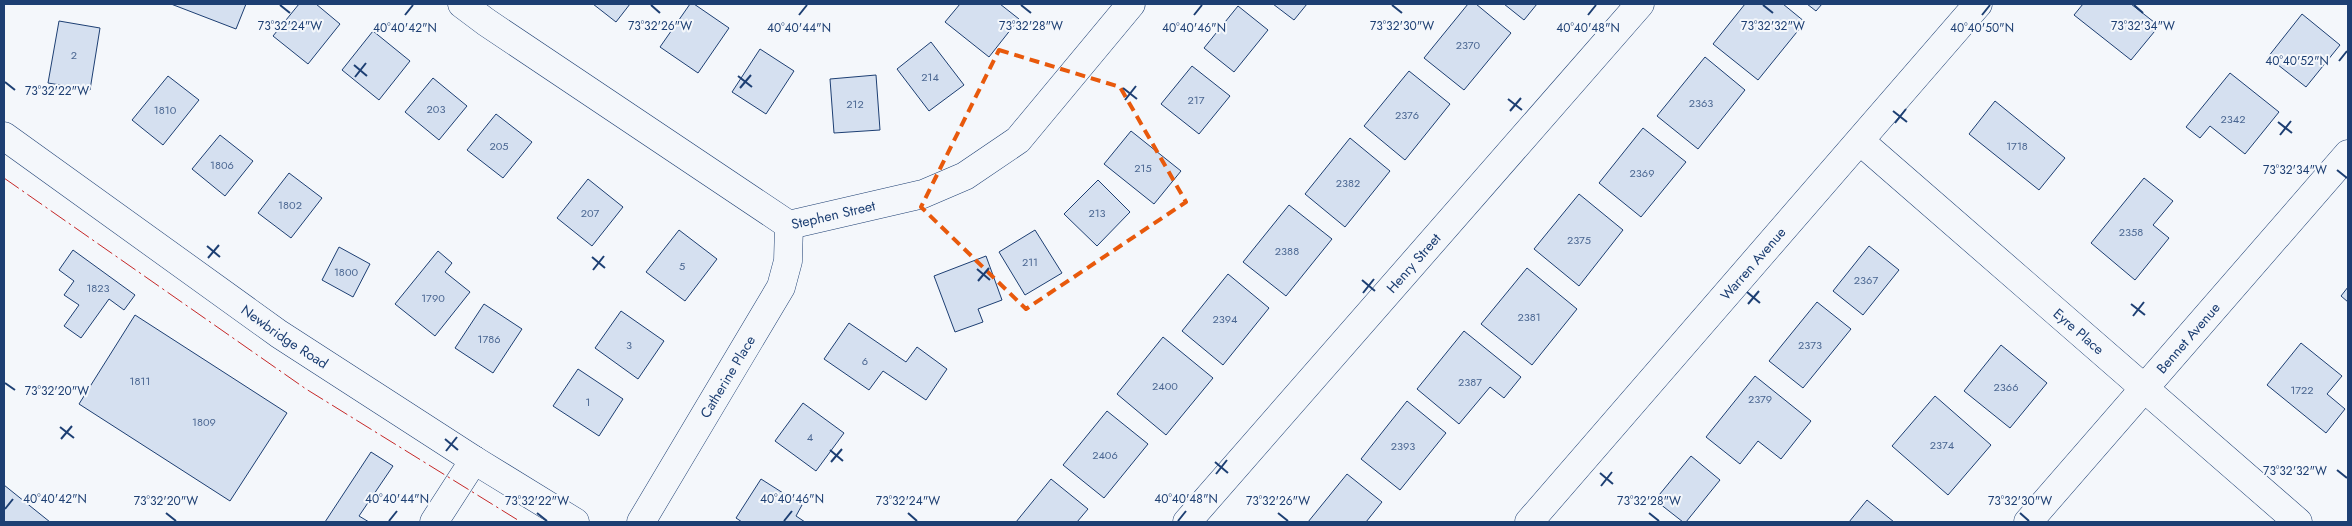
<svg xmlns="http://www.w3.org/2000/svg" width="2352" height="526" viewBox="0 0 2352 526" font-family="Jost,sans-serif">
<rect width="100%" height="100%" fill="#f4f7fb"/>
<!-- building -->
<path fill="#d5e0f0" stroke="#1d3f73" d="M 171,4 L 246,4 L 236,29 Z
M 299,4 L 316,4 L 340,24 L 308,64 L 273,36 Z
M 593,4 L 630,4 L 616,22 Z
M 690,4 L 694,4 L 729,28 L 698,73 L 660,47 Z
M 960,4 L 1000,4 L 1019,19 L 989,57 L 945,22 Z
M 1273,4 L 1307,4 L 1294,20 Z
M 1468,4 L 1476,4 L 1511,33 L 1464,90 L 1424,58 Z
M 1504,4 L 1537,4 L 1524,20 Z
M 1745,4 L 1783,4 L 1805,22 L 1758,80 L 1713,44 Z
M 1807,4 L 1822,4 L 1816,11 Z
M 2083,4 L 2131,4 L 2159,26 L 2131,60 L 2074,15 Z
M 1238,6 L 1268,30 L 1234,72 L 1204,48 Z
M 2302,14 L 2340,45 L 2306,87 L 2268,57 Z
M 59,21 L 100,28 L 90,90 L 48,83 Z
M 373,31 L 410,61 L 379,100 L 342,70 Z
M 931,42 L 964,85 L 929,111 L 897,69 Z
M 760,49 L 794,71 L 766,114 L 732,92 Z
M 1705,57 L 1745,90 L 1698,149 L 1657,116 Z
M 1192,66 L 1230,96 L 1199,134 L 1161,104 Z
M 1409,71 L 1450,104 L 1405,160 L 1364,126 Z
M 2230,73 L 2279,112 L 2245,154 L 2210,126 L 2200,138 L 2186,127 Z
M 876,75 L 880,130 L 834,133 L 830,79 Z
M 168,76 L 199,100 L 163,145 L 132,120 Z
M 433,78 L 467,106 L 439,140 L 405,112 Z
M 1995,101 L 2065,158 L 2039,190 L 1969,134 Z
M 496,114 L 532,142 L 503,178 L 467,150 Z
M 1643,128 L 1686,162 L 1641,217 L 1599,183 Z
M 1131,131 L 1181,171 L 1154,204 L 1104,164 Z
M 220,135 L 253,161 L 225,196 L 192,169 Z
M 1350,138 L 1390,171 L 1345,227 L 1305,194 Z
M 289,173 L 322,198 L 291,238 L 258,213 Z
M 2144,178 L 2173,201 L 2153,225 L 2169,238 L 2135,280 L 2091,243 Z
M 588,179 L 623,207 L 592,246 L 557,218 Z
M 1098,180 L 1130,212 L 1097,246 L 1064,214 Z
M 1579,194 L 1623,230 L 1579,286 L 1534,249 Z
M 1289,205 L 1332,239 L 1286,296 L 1243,262 Z
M 679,230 L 717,259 L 685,301 L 646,272 Z
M 1035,230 L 1062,273 L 1025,295 L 999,252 Z
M 1869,246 L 1899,270 L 1863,315 L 1833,291 Z
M 339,247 L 370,264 L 353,297 L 322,280 Z
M 73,250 L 135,295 L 124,310 L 109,299 L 81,338 L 64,326 L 79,305 L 64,295 L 74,281 L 59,270 Z
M 438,251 L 452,263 L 445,272 L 470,292 L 435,336 L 395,304 Z
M 986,256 L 1002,300 L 978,309 L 983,322 L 955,332 L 934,276 Z
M 1527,268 L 1577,309 L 1532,365 L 1481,324 Z
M 1228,274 L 1269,308 L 1223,365 L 1182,331 Z
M 2348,287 L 2348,302 L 2341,296 Z
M 1817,302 L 1851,329 L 1803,388 L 1769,361 Z
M 484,304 L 522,329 L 493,373 L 455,348 Z
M 621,311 L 664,341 L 638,379 L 595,348 Z
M 135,315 L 287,413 L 230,501 L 79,404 Z
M 849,323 L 906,362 L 917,347 L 947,369 L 926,400 L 883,371 L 869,390 L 824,359 Z
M 1464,331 L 1521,377 L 1504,398 L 1490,387 L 1459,424 L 1417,389 Z
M 1163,337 L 1213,378 L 1166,435 L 1117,394 Z
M 2301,343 L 2342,376 L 2327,394 L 2345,409 L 2326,433 L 2267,385 Z
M 2001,345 L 2047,383 L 2010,428 L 1964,391 Z
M 578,369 L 623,399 L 599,436 L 553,406 Z
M 1755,376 L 1811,421 L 1781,459 L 1758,441 L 1740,464 L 1706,437 Z
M 1935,396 L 1991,445 L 1948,495 L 1892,446 Z
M 1407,401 L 1446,433 L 1400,490 L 1361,459 Z
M 803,403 L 844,433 L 816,471 L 775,441 Z
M 1107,411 L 1148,444 L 1104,498 L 1063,465 Z
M 371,452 L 393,466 L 359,516 L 369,522 L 325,522 Z
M 1691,456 L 1720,480 L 1686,522 L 1683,522 L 1655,500 Z
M 1347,474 L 1382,502 L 1366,522 L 1308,522 Z
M 761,479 L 802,505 L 796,516 L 805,522 L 742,522 L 736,518 Z
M 1051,479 L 1088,509 L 1077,522 L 1016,522 Z
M 4,485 L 50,522 L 4,522 Z
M 1867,500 L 1894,522 L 1849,522 Z"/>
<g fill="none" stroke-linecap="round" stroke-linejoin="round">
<defs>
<g id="minor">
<path id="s1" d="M 462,4 L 486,22 L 789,225 L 923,194 L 965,176 L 1018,140 L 1131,4"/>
<path id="s2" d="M 1860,141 L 2298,522"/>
<path d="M 434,522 L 474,460"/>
<path id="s3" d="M 641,522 L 781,287 L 788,261 L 789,225"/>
<path id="s4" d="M 1187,522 L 1640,4"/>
<path id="s5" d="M 1529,522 L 1978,4"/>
<path id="s6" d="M 2028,522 L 2348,154"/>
</g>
<g id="primary">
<path id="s7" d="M 4,136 L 279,334 L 474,460 L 575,522"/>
</g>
</defs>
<!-- minor casing -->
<use href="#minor" stroke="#1d3f73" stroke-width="29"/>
<!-- primary casing -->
<use href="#primary" stroke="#1d3f73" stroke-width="29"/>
<!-- minor -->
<use href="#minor" stroke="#f4f7fb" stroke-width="28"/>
<!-- primary -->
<use href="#primary" stroke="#f4f7fb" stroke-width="28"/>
<!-- power -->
<path stroke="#c62828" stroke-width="1" stroke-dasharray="18 4 2.5 4" stroke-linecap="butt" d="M 4,178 L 306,389 L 521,522"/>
</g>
<!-- marked area -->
<path fill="none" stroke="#e8590c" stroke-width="4" stroke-dasharray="10 6" stroke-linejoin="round" d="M 999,50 L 1120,87 L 1186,202 L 1026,309 L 921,207 Z"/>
<!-- ticks -->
<path fill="none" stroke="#1d3f73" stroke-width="2" d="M 280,5 L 290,13M 651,5 L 660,13M 1021,5 L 1031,13M 1392,5 L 1402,13M 1763,5 L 1773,13M 2134,5 L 2143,13M 405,15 L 413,5M 799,15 L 807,5M 1194,15 L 1202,5M 1588,15 L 1596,5M 1982,15 L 1990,5M 2339,61 L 2347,51M 354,65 L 367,76M 738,76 L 752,87M 355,77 L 366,63M 5,82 L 15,90M 740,88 L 751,75M 1123,88 L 1137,99M 1508,99 L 1522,110M 1125,100 L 1136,86M 1510,111 L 1521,98M 1893,111 L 1907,122M 2278,122 L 2292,133M 1895,123 L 1906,109M 2280,135 L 2291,121M 2337,170 L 2347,178M 207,246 L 220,257M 592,257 L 605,268M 208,258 L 219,245M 977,269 L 990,280M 593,270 L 604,256M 1362,280 L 1375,291M 978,281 L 989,268M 1747,292 L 1760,303M 1363,293 L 1374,279M 1748,304 L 1759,291M 2131,304 L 2145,315M 2133,316 L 2144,302M 5,383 L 15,390M 60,427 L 74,438M 61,439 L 72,426M 445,439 L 458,450M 830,450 L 843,461M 446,451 L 457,437M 831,462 L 842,449M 1215,462 L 1228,473M 2337,470 L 2347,478M 1600,473 L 1613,484M 1216,474 L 1227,460M 1601,486 L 1612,472M 5,509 L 13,499M 166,513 L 176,521M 537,513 L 547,521M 908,513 L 917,521M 1278,513 L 1288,521M 1649,513 L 1659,521M 2020,513 L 2029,521M 389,521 L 397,511M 784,521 L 792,511M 1178,521 L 1186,511"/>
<g text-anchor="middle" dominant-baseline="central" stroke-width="4" stroke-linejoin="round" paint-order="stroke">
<!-- number labels -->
<g font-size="11" fill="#4b6792">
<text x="1468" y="45">2370</text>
<text x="74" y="55">2</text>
<text x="930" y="77">214</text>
<text x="1196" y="100">217</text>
<text x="1701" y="103">2363</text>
<text x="855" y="104">212</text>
<text x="436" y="109">203</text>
<text x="165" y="110">1810</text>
<text x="1407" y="115">2376</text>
<text x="2233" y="119">2342</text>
<text x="499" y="146">205</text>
<text x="2017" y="146">1718</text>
<text x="222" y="165">1806</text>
<text x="1143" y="168">215</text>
<text x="1642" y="173">2369</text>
<text x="1348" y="183">2382</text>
<text x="290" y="205">1802</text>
<text x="590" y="213">207</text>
<text x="1097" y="213">213</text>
<text x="2131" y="232">2358</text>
<text x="1579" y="240">2375</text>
<text x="1287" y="251">2388</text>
<text x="1030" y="262">211</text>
<text x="682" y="266">5</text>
<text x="346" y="272">1800</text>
<text x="1866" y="280">2367</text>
<text x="98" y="288">1823</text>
<text x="433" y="298">1790</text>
<text x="1529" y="317">2381</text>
<text x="1225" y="319">2394</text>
<text x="489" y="339">1786</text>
<text x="629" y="345">3</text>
<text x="1810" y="345">2373</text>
<text x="865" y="361">6</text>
<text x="140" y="381">1811</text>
<text x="1470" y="382">2387</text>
<text x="1165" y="386">2400</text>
<text x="2006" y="387">2366</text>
<text x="2302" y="390">1722</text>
<text x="1760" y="399">2379</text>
<text x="588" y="402">1</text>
<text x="204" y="422">1809</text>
<text x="810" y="437">4</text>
<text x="1942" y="445">2374</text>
<text x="1403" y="446">2393</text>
<text x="1105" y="455">2406</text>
</g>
<!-- street labels -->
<g font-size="14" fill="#1d3f73" stroke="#f4f7fb">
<text stroke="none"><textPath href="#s1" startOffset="440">Stephen Street</textPath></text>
<text stroke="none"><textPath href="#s4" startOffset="344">Henry Street</textPath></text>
<text stroke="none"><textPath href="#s5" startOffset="342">Warren Avenue</textPath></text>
<text stroke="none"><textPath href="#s2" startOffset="290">Eyre Place</textPath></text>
<text stroke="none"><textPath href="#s7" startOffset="345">Newbridge Road</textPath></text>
<text stroke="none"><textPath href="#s6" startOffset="244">Bennet Avenue</textPath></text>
<text stroke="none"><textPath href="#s3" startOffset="169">Catherine Place</textPath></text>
</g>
</g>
<g font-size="12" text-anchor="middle" fill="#1d3f73" stroke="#f4f7fb" stroke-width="4" stroke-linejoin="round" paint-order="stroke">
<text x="1773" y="30">73°32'32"W</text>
<text x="2143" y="30">73°32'34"W</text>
<text x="290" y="30">73°32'24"W</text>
<text x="660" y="30">73°32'26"W</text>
<text x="1031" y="30">73°32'28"W</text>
<text x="1402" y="30">73°32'30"W</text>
<text x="1588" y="32">40°40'48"N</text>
<text x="405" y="32">40°40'42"N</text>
<text x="799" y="32">40°40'44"N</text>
<text x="1194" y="32">40°40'46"N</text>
<text x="1982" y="32">40°40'50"N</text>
<text x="2297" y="65">40°40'52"N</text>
<text x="57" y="95">73°32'22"W</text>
<text x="2295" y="174">73°32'34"W</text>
<text x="57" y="395">73°32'20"W</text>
<text x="2295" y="475">73°32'32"W</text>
<text x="397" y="503">40°40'44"N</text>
<text x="792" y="503">40°40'46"N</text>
<text x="1186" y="503">40°40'48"N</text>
<text x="55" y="503">40°40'42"N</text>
<text x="166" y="505">73°32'20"W</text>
<text x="537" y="505">73°32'22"W</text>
<text x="908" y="505">73°32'24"W</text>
<text x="1278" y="505">73°32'26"W</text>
<text x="1649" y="505">73°32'28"W</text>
<text x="2020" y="505">73°32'30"W</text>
</g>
<!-- border -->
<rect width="2352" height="526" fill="none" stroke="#1d3f73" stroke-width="10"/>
</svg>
